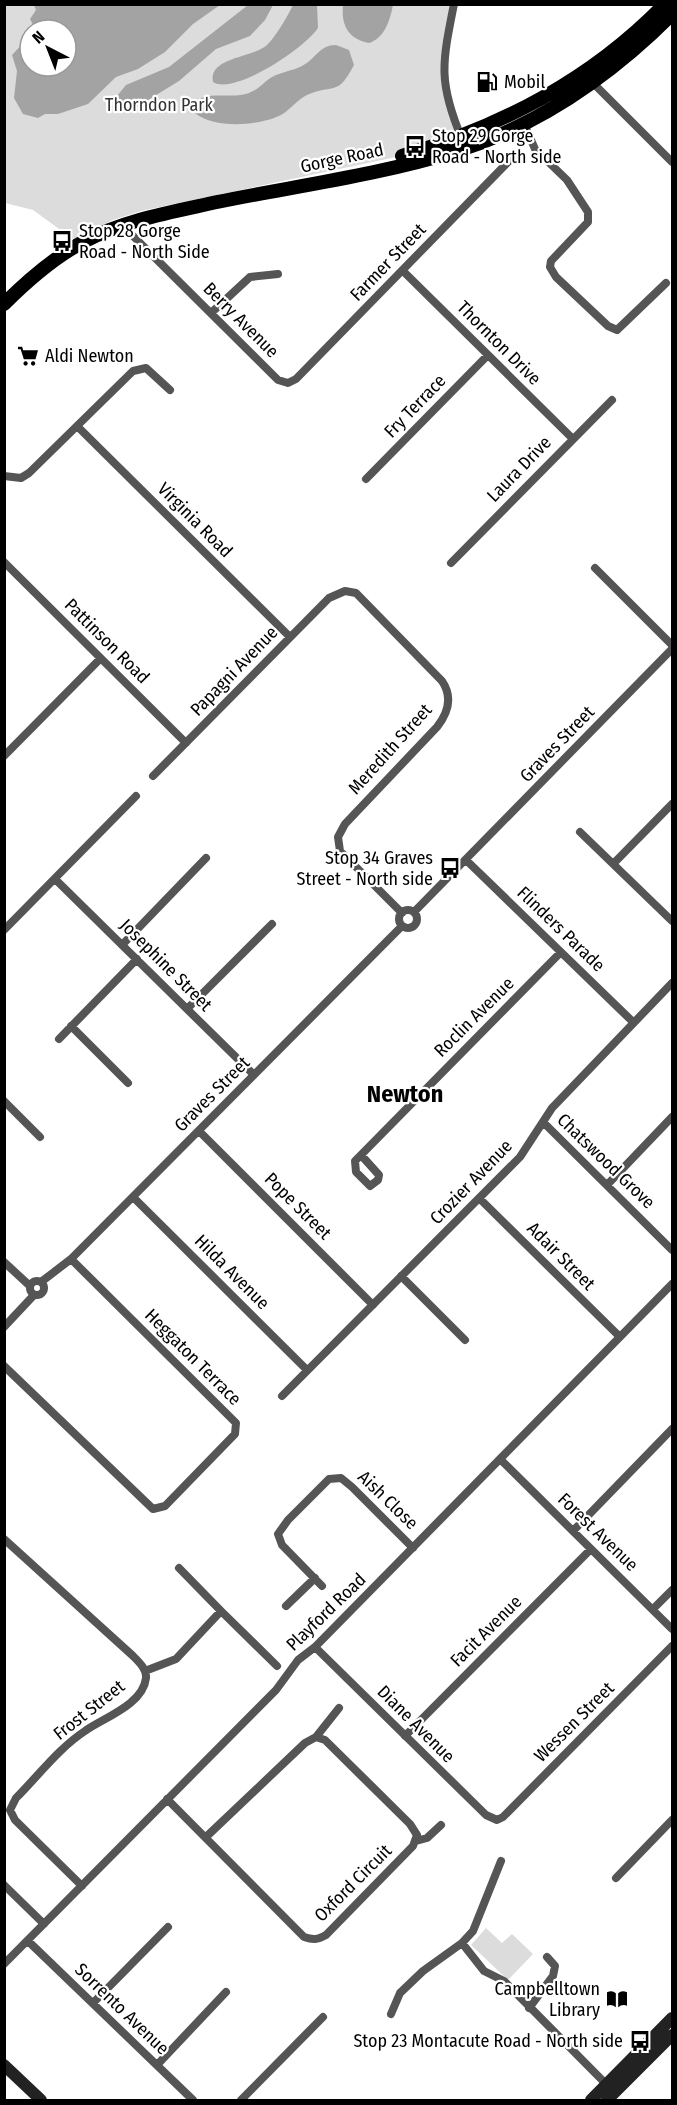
<svg xmlns="http://www.w3.org/2000/svg" width="677" height="2105" viewBox="0 0 677 2105" font-family="'Fira Sans Condensed',sans-serif">
<rect width="100%" height="100%" fill="#fff"/>
<!-- green -->
<path fill="#dcdcdc" fill-rule="evenodd" d="M 4,5 L 454,5 L 443,62 L 461,137 L 396,157 L 141,211 L 113,220 L 73,239 L 33,210 L 5,203 ZM 30,30 L 66,30 L 66,66 L 30,66 Z
M 486,1928 L 502,1943 L 512,1934 L 533,1954 L 508,1980 L 471,1945 Z"/>
<!-- water -->
<path fill="#a3a3a3" fill-rule="evenodd" d="M 34,5 L 34,4 L 220,5 L 193,24 L 165,52 L 138,69 L 116,77 L 88,104 L 58,114 L 45,114 L 38,118 L 23,114 L 14,98 L 17,71 L 12,55 L 25,41 L 28,28 L 33,25 L 30,19 L 36,10 ZM 30,30 L 66,30 L 66,66 L 30,66 Z
M 248,5 L 273,5 L 265,20 L 250,36 L 216,49 L 179,81 L 135,108 L 127,110 L 119,104 L 117,96 L 126,85 L 169,67 Z
M 293,5 L 317,5 L 318,28 C 306,47 234,96 213,82 C 208,57 253,58 267,45 C 277,35 287,17 293,5 Z
M 343,5 L 343,4 L 393,5 C 390,20 385,38 369,43 C 348,39 341,25 343,5 Z
M 336,45 L 349,50 L 354,65 C 337,97 336,83 307,95 C 297,100 290,110 281,115 C 259,126 214,129 195,113 L 194,106 C 201,87 235,102 253,91 C 260,88 265,81 272,77 C 281,72 292,71 302,66 C 316,59 319,45 336,45 Z"/>
<g fill="none" stroke-linecap="round" stroke-linejoin="round">
<!-- street -->
<path stroke="#555" stroke-width="8" d="M 454,4 C 442,64 438,82 462,139
M 593,83 L 672,162
M 524,124 L 535,149 L 567,180 L 588,212 L 588,222 L 551,261 L 550,267 L 556,277 L 608,326 L 617,330 L 666,283
M 123,226 L 278,380 L 288,383 L 296,379 L 509,161
M 403,271 L 572,438
M 211,313 L 250,277 L 278,274
M 77,426 L 290,637
M 4,476 L 21,478 L 29,473 L 133,371 L 146,368 L 170,390
M 366,479 L 488,355
M 4,562 L 186,743
M 451,563 L 612,400
M 595,568 L 672,645
M 4,756 L 100,659
M 153,776 L 329,598 L 345,591 L 356,593 L 442,681 C 453,697 448,713 437,727 L 345,824 L 338,837 L 340,851 L 402,913
M 580,832 L 672,921
M 466,860 L 633,1022
M 614,863 L 672,804
M 55,879 L 254,1075
M399 919a9 9 0 1 1 18 0a9 9 0 1 1-18 0Z
M 414,912 L 672,649
M 4,930 L 136,796
M 122,945 L 206,858
M 187,1009 L 272,924
M 71,1026 L 128,1083
M 59,1039 L 137,959
M 4,1101 L 40,1137
M 543,1122 L 672,1250
M 199,1131 L 373,1305
M 361,1155 L 379,1175 L 378,1180 L 370,1186 L 356,1172 L 355,1161 L 561,952
M 607,1185 L 672,1117
M 133,1197 L 307,1370
M 479,1198 L 620,1337
M 4,1262 L 30,1286
M 401,1276 L 465,1340
M30 1288a7 7 0 1 1 14 0a7 7 0 1 1-14 0Z
M 41,1282 L 71,1259 L 402,926
M 4,1327 L 34,1295
M 4,1366 L 153,1509 L 165,1506 L 235,1434 L 236,1423 L 71,1259
M 282,1396 L 520,1157 L 552,1108 L 672,983
M 500,1459 L 672,1629
M 573,1531 L 672,1429
M 4,1539 L 132,1655 C 138,1661 147,1669 146,1678 C 143,1705 103,1718 85,1731 C 59,1748 38,1776 16,1798 L 10,1810 L 15,1820 L 82,1886
M 322,1586 L 282,1545 L 278,1534 L 288,1520 L 329,1479 L 341,1478 L 352,1487 L 413,1548
M 286,1606 L 315,1578
M 653,1609 L 672,1590
M 221,1611 L 277,1666
M 315,1647 L 486,1815 L 497,1820 L 503,1817 L 672,1646
M 145,1671 L 176,1659 L 221,1611 L 179,1568
M 405,1736 L 591,1549
M 316,1737 L 339,1708
M 167,1799 L 304,1937 C 313,1940 317,1940 326,1935 L 413,1846 L 417,1835 L 410,1824 L 325,1740 L 316,1737 L 305,1743 L 206,1837
M 416,1841 L 427,1838 L 441,1825
M 616,1878 L 672,1820
M 4,1885 L 44,1924
M 28,1941 L 193,2100
M 462,1943 L 484,1971 L 504,1981 L 609,2087
M 4,1964 L 276,1690 L 298,1660 L 315,1647 L 672,1284
M 93,2003 L 168,1927
M 529,2008 L 553,1976 L 555,1966 L 547,1957
M 391,2014 L 400,1993 L 423,1971 L 462,1943 L 473,1931 L 501,1861
M 157,2065 L 226,1992
M 241,2100 L 323,2017"/>
<!-- secondary -->
<path stroke="#222" stroke-width="12" d="M 4,2065 L 41,2100
M 591,2100 L 672,2018
M 607,2100 L 672,2035"/>
<!-- primary -->
<path stroke="#000" stroke-width="14" d="M 402,156 C 502,126 591,80 665,4
M 4,304 C 28,280 53,258 83,242 C 124,220 172,212 217,202 C 296,186 379,175 457,151 C 540,125 611,75 672,14"/>
</g>
<!-- icons -->
<defs>
<symbol id="fuel-bare" viewBox="-9 -9 18 18"><path d="M-5.5-6h7V0h2V4h1.3V-2.5L3-4.5l.8-.8L6-3V5H2.5V1h-1V6h-7ZM-4.2-4.7v3.2H.2V-4.7Z" fill="#000" stroke="#fff" stroke-width="2.5" paint-order="stroke"/></symbol>
<symbol id="bus-bare" viewBox="-9 -9 18 18"><path d="M-5-6H5V4H4V6H2V4H-2V6H-4V4H-5ZM-3.5-4V0h7V-4ZM-3.5 1.2v1.5H-2V1.2ZM2 1.2v1.5H3.5V1.2Z" fill="#000" stroke="#fff" stroke-width="2.5" paint-order="stroke"/></symbol>
<symbol id="supermarket-bare" viewBox="-9 -9 18 18"><path d="M-6-5.5h2.5l.6 2H6L4.5 2H-2.5L-4.4-4H-6ZM-1.5 3.2a1.3 1.3 0 1 0 .1 0ZM3 3.2a1.3 1.3 0 1 0 .1 0Z" fill="#000" stroke="#fff" stroke-width="2.5" paint-order="stroke"/></symbol>
<symbol id="library-bare" viewBox="-9 -9 18 18"><path d="M-6-4Q-3-5.5-.7-3.5V5Q-3 3-6 4ZM6-4Q3-5.5 .7-3.5V5Q3 3 6 4Z" fill="#000" stroke="#fff" stroke-width="2.5" paint-order="stroke"/></symbol>
</defs>
<g fill-rule="evenodd">
<use href="#fuel-bare" x="472" y="67" width="30" height="30"/>
<use href="#bus-bare" x="400" y="131" width="30" height="30"/>
<use href="#bus-bare" x="47" y="226" width="30" height="30"/>
<use href="#supermarket-bare" x="13" y="341" width="30" height="30"/>
<use href="#bus-bare" x="435" y="853" width="30" height="30"/>
<use href="#library-bare" x="602" y="1984" width="30" height="30"/>
<use href="#bus-bare" x="625" y="2026" width="30" height="30"/>
</g>
<g text-anchor="middle" dominant-baseline="central" stroke-width="4.5" stroke-linejoin="round" paint-order="stroke">
<!-- poi labels -->
<g font-size="18" fill="#000" stroke="#fff" text-anchor="start">
<text x="504" y="82">Mobil</text>
<text x="432" y="136">Stop 29 Gorge<tspan x="432" dy="21">Road - North side</tspan></text>
<text x="79" y="231">Stop 28 Gorge<tspan x="79" dy="21">Road - North Side</tspan></text>
<text x="45" y="356">Aldi Newton</text>
<text x="433" y="858" text-anchor="end">Stop 34 Graves<tspan x="433" dy="21">Street - North side</tspan></text>
<text x="600" y="1989" text-anchor="end">Campbelltown<tspan x="600" dy="21">Library</tspan></text>
<text x="623" y="2041" text-anchor="end">Stop 23 Montacute Road - North side</text>
</g>
<!-- park labels -->
<g font-size="18" fill="#333" stroke="#fff">
<text x="159" y="105">Thorndon Park</text>
</g>
<!-- street labels -->
<g font-size="18" fill="#000" stroke="#fff">
<text transform="translate(342 158) rotate(-12)">Gorge Road</text>
<text transform="translate(388 262) rotate(-46)">Farmer Street</text>
<text transform="translate(241 320) rotate(45)">Berry Avenue</text>
<text transform="translate(499 343) rotate(45)">Thornton Drive</text>
<text transform="translate(415 406) rotate(-46)">Fry Terrace</text>
<text transform="translate(519 469) rotate(-46)">Laura Drive</text>
<text transform="translate(195 520) rotate(45)">Virginia Road</text>
<text transform="translate(107 641) rotate(45)">Pattinson Road</text>
<text transform="translate(234 671) rotate(-46)">Papagni Avenue</text>
<text transform="translate(557 744) rotate(-46)">Graves Street</text>
<text transform="translate(390 749) rotate(-48)">Meredith Street</text>
<text transform="translate(561 929) rotate(44)">Flinders Parade</text>
<text transform="translate(166 965) rotate(45)">Josephine Street</text>
<text transform="translate(474 1017) rotate(-45)">Roclin Avenue</text>
<text transform="translate(212 1094) rotate(-45)">Graves Street</text>
<text transform="translate(606 1161) rotate(44)">Chatswood Grove</text>
<text transform="translate(471 1182) rotate(-46)">Crozier Avenue</text>
<text transform="translate(298 1206) rotate(45)">Pope Street</text>
<text transform="translate(561 1256) rotate(45)">Adair Street</text>
<text transform="translate(232 1272) rotate(45)">Hilda Avenue</text>
<text transform="translate(193 1357) rotate(45)">Heggaton Terrace</text>
<text transform="translate(388 1500) rotate(44)">Aish Close</text>
<text transform="translate(598 1532) rotate(44)">Forest Avenue</text>
<text transform="translate(326 1612) rotate(-44)">Playford Road</text>
<text transform="translate(486 1631) rotate(-45)">Facit Avenue</text>
<text transform="translate(89 1710) rotate(-38)">Frost Street</text>
<text transform="translate(574 1722) rotate(-45)">Wessen Street</text>
<text transform="translate(416 1724) rotate(45)">Diane Avenue</text>
<text transform="translate(353 1883) rotate(-45)">Oxford Circuit</text>
<text transform="translate(122 2009) rotate(44)">Sorrento Avenue</text>
</g>
<!-- district labels -->
<g font-size="24" font-weight="bold" fill="#000" stroke="#fff">
<text x="405" y="1094">Newton</text>
</g>
</g>
<!-- border -->
<rect width="677" height="2105" fill="none" stroke="#000000" stroke-width="12"/>
<!-- north arrow -->
<g transform="translate(48 48) rotate(318)"><circle r="28" fill="#ffffff" stroke="#999999" stroke-width="1.5"/>
<path d="M0-4.5L10 22L0 15L-10 22Z" fill="#000000"/>
<text y="-9" font-size="16" font-weight="bold" text-anchor="middle" fill="#000000">N</text>
</g>
</svg>
